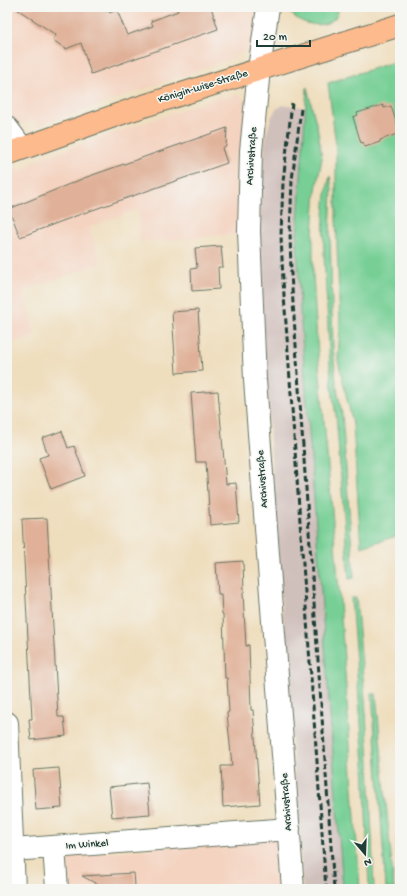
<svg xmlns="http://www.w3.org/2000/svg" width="407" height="896" viewBox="0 0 407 896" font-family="'Gochi Hand',sans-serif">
<rect width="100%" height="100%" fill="#f6f6f2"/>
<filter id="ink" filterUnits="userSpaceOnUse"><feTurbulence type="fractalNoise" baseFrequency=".025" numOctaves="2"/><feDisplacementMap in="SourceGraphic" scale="8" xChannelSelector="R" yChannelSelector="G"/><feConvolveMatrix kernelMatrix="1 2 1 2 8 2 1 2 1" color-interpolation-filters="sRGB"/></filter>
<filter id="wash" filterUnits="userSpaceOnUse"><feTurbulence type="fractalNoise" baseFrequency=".012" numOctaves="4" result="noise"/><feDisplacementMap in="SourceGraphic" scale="16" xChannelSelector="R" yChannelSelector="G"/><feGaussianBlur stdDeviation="0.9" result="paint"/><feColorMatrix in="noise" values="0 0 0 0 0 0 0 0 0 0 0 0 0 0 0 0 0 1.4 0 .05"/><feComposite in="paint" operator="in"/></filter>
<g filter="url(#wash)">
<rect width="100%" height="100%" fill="#efdebe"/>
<!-- built -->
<path fill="#f4d3c0" d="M 7,7 L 261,7 L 252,48 L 234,55 L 234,58 L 38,126 L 35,120 L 21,124 L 7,117 Z
M 238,94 L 241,96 L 245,101 L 240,234 L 140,242 L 138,209 L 89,227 L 101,263 L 23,291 L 35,336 L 7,346 L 7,172 L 18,168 L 20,171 L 31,166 L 30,163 L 42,158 L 222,96 L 223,99 Z
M 277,837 L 281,841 L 286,889 L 48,889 L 47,858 Z"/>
<!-- industrial -->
<path fill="#d0c0bc" d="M 283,105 L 312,108 L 310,229 L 351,889 L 303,889 L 273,488 L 261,290 L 259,233 L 261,176 L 266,135 L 271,118 L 276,109 Z"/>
<!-- green -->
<path fill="#77cf95" stroke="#4b8664" d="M 287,7 L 339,7 C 337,33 296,28 287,7 Z
M 400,60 L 400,535 L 361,547 L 353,425 L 338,360 L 340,326 L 336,217 L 336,145 L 328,83 Z
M 307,87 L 318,131 L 322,158 L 316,190 L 313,235 L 313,274 L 317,341 L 340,601 L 360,889 L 343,889 L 300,310 L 297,238 Z
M 330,176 L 332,190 L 330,231 L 333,347 L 336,383 L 342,414 L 354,578 L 349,579 L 336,415 C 329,379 329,342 327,306 C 325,266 319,214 330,176 Z
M 351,598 L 356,598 L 365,699 L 369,762 L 374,889 L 369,889 L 364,762 Z
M 372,694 L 376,694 L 394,889 L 386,889 Z"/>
<g id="blocks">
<!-- building -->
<path fill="#e0b198" d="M 14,7 L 102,7 L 110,13 L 117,10 L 127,35 L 153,26 L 151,21 L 178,11 L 176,7 L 211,7 L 218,29 L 91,74 L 81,43 L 66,49 L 53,40 L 56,35 Z
M 383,105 L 384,108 L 391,106 L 400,133 L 380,140 L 380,142 L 365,147 L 363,142 L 361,143 L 353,117 L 358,115 L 357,113 Z
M 227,128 L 226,146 L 222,148 L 227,163 L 81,214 L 20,237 L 9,209 L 84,178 Z
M 221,246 L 223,267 L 218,267 L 219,289 L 192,291 L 191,269 L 197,268 L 195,248 Z
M 198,310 L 202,371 L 176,373 L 172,312 Z
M 218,391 L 226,484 L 236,483 L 239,522 L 210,525 L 206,462 L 196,462 L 191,393 Z
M 62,431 L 68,448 L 74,446 L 85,476 L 51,489 L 39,458 L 48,455 L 42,438 Z
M 47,518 L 58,717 L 64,717 L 66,736 L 31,740 L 29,719 L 32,719 L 22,519 Z
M 243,561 L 244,592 L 243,593 L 246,646 L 249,645 L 251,710 L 253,710 L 260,804 L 223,807 L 221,766 L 232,766 L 227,713 L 229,712 L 227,678 L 225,678 L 223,614 L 222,614 L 221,594 L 218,594 L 216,563 Z
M 59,768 L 62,808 L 36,810 L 33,770 Z
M 147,783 L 150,814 L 112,817 L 109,787 Z
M 134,873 L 135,885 L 130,889 L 106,889 L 82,876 Z"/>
</g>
</g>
<g filter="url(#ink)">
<use href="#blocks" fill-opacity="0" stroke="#687564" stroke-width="1"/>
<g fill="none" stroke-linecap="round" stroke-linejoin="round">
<defs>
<path id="minor" d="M 268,7 L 259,69 L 251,151 L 249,231 L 255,380 L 293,889
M 7,128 L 22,148
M 7,723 L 14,889
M 54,847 L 57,889
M 13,850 L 289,829"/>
<path id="major" d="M 7,154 L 131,110 L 400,25"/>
</defs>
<!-- minor casing -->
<use href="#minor" stroke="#687564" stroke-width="24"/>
<!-- major casing -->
<use href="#major" stroke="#687564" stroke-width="24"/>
<!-- minor -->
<use href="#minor" stroke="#fff" stroke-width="22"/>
<!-- major -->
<use href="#major" stroke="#fcba8d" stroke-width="22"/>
<!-- rail -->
<path stroke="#1f3d34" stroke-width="3" stroke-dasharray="6 3" stroke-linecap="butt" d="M 292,103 L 283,182 L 281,235 L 283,281 L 326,889
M 301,109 L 292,180 L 290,232 L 291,274 L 334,889"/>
</g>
</g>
<g text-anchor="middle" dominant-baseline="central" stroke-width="3" stroke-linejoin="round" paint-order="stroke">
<!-- street labels -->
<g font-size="11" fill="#1f3d34" stroke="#f6f6f2">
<text transform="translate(203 87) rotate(-17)">Königin-Luise-Straße</text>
<text transform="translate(252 156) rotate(-86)">Archivstraße</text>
<text transform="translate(263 479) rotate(-94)">Archivstraße</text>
<text transform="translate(287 802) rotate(-94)">Archivstraße</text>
<text transform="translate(87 845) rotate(-4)">Im Winkel</text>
</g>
</g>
<!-- margin -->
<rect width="407" height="896" fill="none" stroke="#f6f6f2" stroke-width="24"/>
<!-- north arrow -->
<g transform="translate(365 854) rotate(161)" stroke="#f6f6f2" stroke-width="3" paint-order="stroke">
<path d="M0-3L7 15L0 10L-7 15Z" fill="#1f3d34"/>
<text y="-6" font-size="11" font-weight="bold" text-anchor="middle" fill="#1f3d34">N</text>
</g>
<!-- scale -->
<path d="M257 40v6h53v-6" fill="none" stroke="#1f3d34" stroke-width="2"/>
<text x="263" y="40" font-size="12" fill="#1f3d34" stroke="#f6f6f2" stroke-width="3" paint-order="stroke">20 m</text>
</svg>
